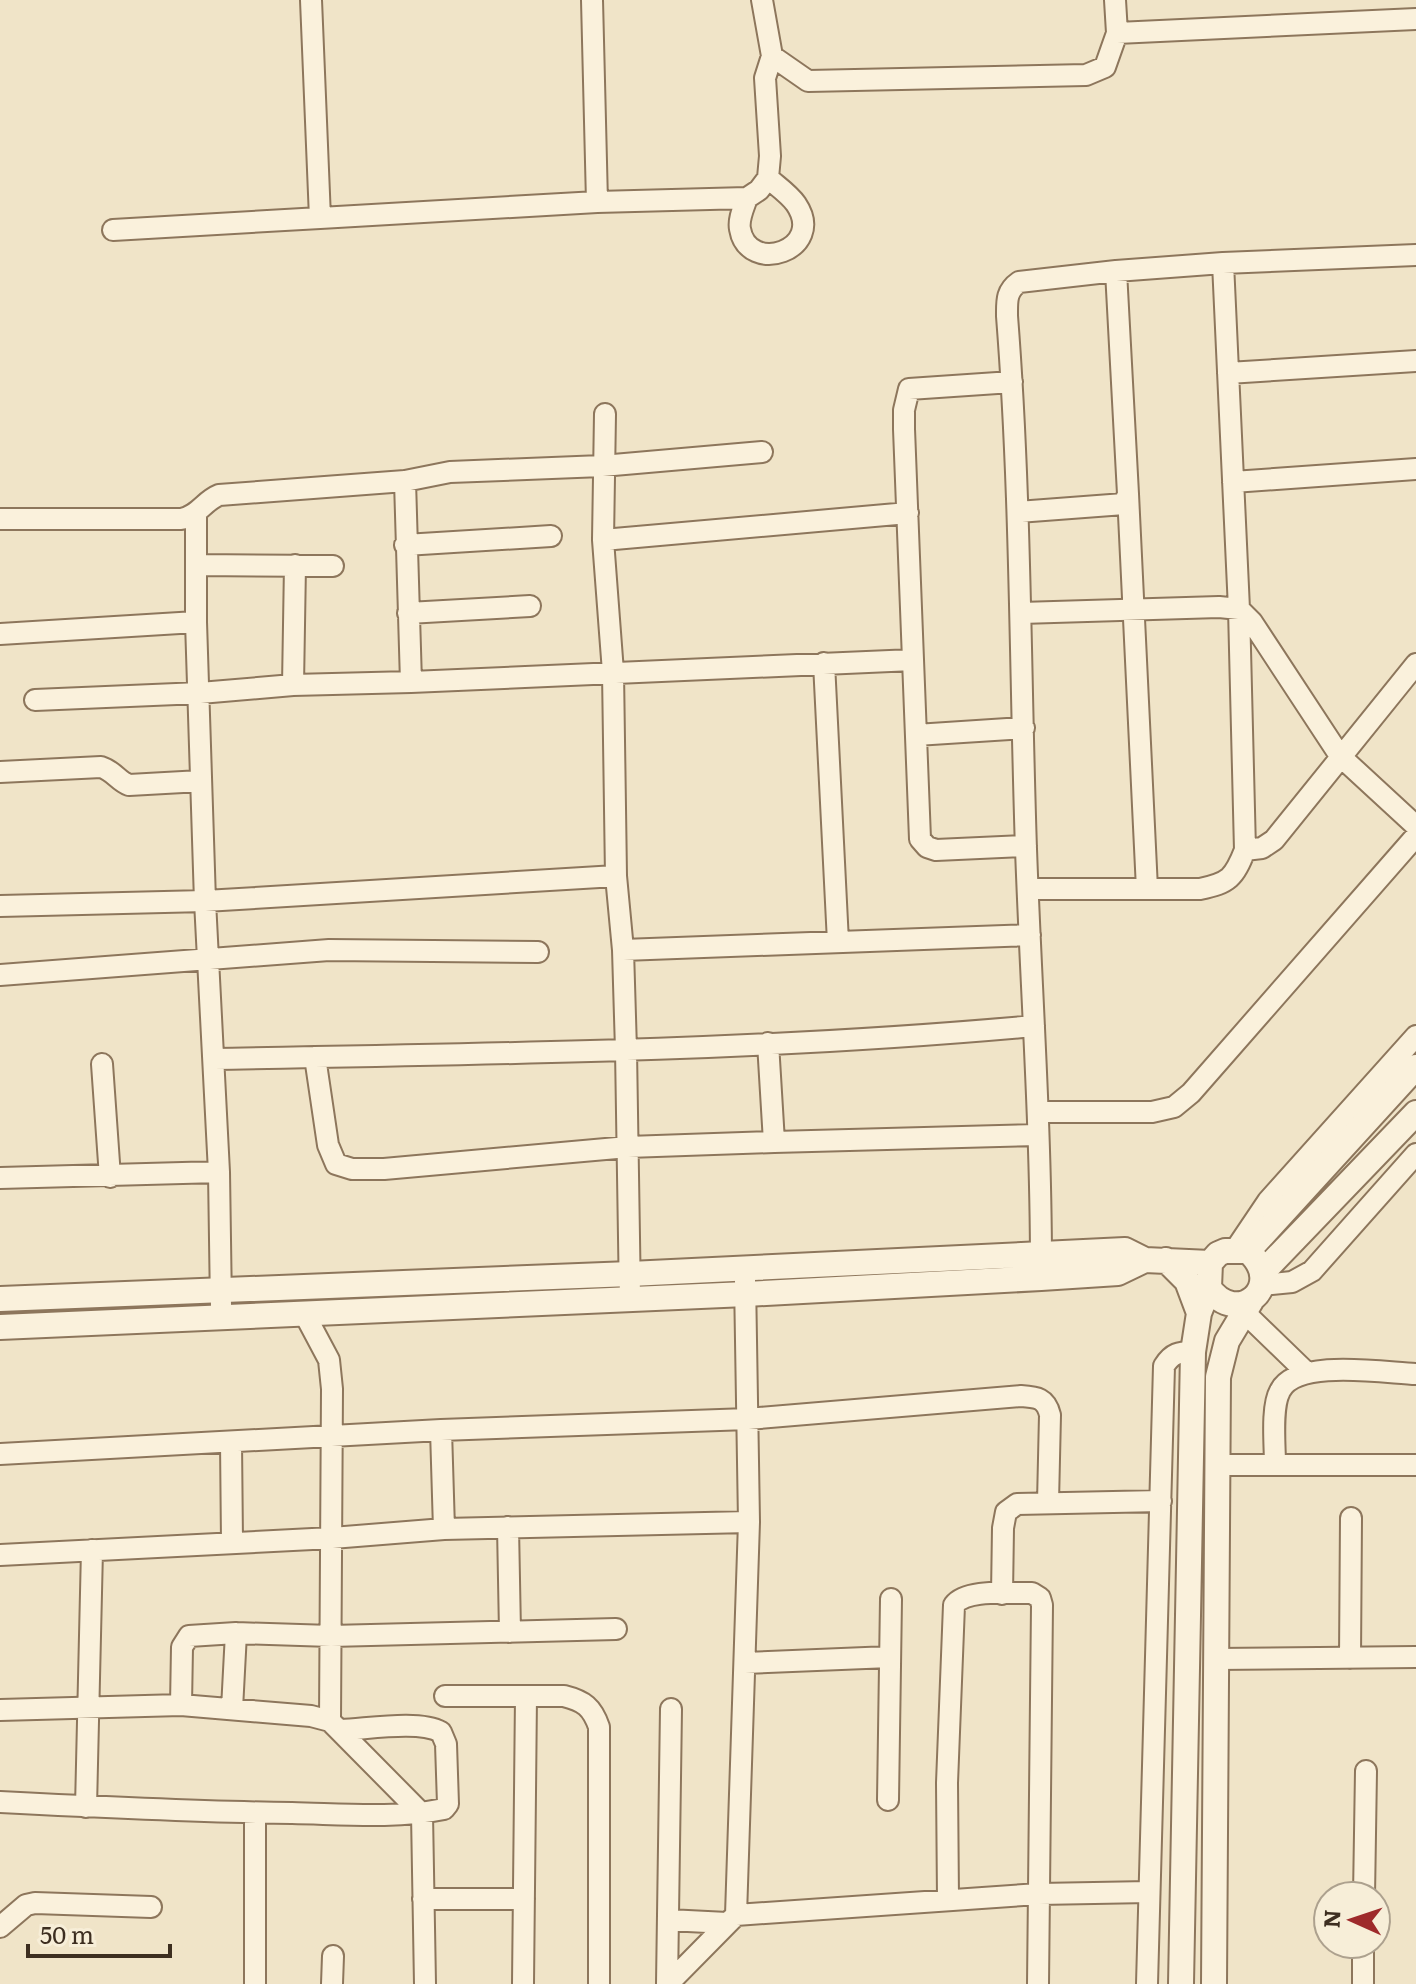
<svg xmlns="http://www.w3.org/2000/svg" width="1416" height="1984" viewBox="0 0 1416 1984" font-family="Literata,serif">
<rect width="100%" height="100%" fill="#f0e4c8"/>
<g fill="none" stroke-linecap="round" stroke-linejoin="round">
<defs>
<path id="minor" d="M 311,0 L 320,218 L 597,202
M 592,0 L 597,202 L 747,198 L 759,190 L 768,178 L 770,156 L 765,78 L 772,56
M 762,0 L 772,56 L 808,81 L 1086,75 L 1105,67 L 1117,33
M 1115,0 L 1117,33 L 1416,19
M 747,198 C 744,207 738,219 740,229 C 748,276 827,250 796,204 C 789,194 777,186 768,178
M 113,230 L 320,218
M 1228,373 L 1416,361
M 1012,382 L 909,389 L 904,410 L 904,429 L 920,839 L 927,847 L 936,850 L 1026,846
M 605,414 L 603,540 L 613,672 L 616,876 L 623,950 L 626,1050 L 630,1299
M 405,481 L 411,682
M 1233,482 L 1416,469
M 1128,494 L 1147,889
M 1018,512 L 1124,504 L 1128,494 L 1116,271
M 0,519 L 181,519 C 198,516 204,501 219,495 L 405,481 L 450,472 L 602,466 L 762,452
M 603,540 L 908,513
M 405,545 L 551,536
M 196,565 L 333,566
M 408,613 L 530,606
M 1021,613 L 1219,607 L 1239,609 L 1252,622 L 1340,756 L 1416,826
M 196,622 L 196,514
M 0,634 L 196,622 L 205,901 L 219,1172 L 221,1306
M 824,663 L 838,942
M 293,685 L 411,682 L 913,660
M 35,700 L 200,693 L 293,685 L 295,565
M 916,735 L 1024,728
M 0,772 L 101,767 C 114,771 118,781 129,785 L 201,781
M 1245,850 L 1262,848 L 1274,840 L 1416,664
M 1028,889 L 1200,889 C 1229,883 1234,878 1245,850 L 1239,609 L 1223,263
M 0,906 L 205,901 L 616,876
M 623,950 L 1030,935
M 0,975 L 329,950 L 538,952
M 768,1043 L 774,1142 L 1038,1135
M 315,1057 L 328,1145 L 336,1164 L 352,1169 L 384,1169 L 628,1147 L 774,1142
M 214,1059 C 487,1054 761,1051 1034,1026
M 102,1064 L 110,1177
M 1038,1112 L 1152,1112 L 1174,1107 L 1191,1093 L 1416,836
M 0,1178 L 219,1172
M 1235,1250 L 1268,1201 L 1416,1036
M 1041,1266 C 1041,1127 1031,988 1026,849 C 1020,671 1021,494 1007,316 C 1007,301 1006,291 1019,282 L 1116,271 L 1223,263 L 1416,255
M 1262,1285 L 1292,1282 L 1312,1271 L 1416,1154
M 1244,1312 L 1306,1372
M 304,1313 L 329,1360 L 332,1389 L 330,1721 L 422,1814 L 425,1984
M 231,1442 L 232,1542
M 0,1454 L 441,1430
M 1218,1465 L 1416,1465
M 1275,1465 C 1275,1445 1271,1407 1280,1391 C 1296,1358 1385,1373 1416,1374
M 508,1527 L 510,1632
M 444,1529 L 441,1430 L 748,1419 L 1021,1396 C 1037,1397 1046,1398 1050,1415 L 1048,1502
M 0,1555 L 332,1538 L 444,1529 L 749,1522
M 1002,1594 L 1003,1528 L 1006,1512 L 1017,1504 L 1161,1501
M 1350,1658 L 1351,1518
M 1216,1659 L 1416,1657
M 745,1663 L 890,1657
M 445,1696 L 564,1696 C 584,1701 592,1707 599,1727 L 599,1984
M 181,1705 L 182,1647 L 189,1636 L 236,1633 L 331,1636 L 616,1629
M 232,1709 L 236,1633
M 0,1710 L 181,1705 L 311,1716 L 330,1721
M 888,1800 L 891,1599
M 0,1802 C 97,1807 194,1812 292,1813 C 342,1814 395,1819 444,1809 L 448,1804 L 446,1744 L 441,1732 C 419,1720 368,1729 341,1730
M 86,1807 L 92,1550
M 1364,1896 L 1366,1771
M 423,1899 L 524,1899
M 948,1899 L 947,1783 L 954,1605 C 967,1588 1011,1594 1032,1593 L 1040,1598 L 1042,1605 L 1038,1984
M 736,1915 L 1039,1894 L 1149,1892
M 668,1920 L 727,1923
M 0,1927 L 26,1905 L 35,1903 L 151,1907
M 255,1984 L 255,1813
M 332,1984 L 333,1956
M 523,1984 L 526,1696
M 667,1984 L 671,1709
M 668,1984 L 736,1915 L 749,1522 L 745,1280
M 1147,1984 L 1164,1366 C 1172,1353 1179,1352 1193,1352
M 1363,1984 L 1363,1944"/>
<path id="tertiary" d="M 1248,1251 L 1416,1067
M 1166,1260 L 1187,1281 L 1199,1313
M 1263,1272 L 1416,1113
M 0,1299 L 630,1274 L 1125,1250 L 1145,1260 L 1210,1263
M 0,1327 L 746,1294 L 1041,1278 L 1118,1273 L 1145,1260
M 1181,1984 L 1193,1352 L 1199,1313 L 1209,1288 L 1210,1263 L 1218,1254 L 1225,1251 L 1248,1251 C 1287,1286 1237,1328 1209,1288
M 1214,1984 L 1218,1377 L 1227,1341 L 1251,1301"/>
</defs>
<!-- minor casing -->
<use href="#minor" stroke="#8d765c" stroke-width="24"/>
<!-- tertiary casing -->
<use href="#tertiary" stroke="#8d765c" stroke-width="28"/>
<!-- minor -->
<use href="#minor" stroke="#faf1dc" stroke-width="20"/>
<!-- tertiary -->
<use href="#tertiary" stroke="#faf1dc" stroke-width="24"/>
</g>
<!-- north arrow -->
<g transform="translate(1352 1920) rotate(273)"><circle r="38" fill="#f7eed8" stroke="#ada18e" stroke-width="2"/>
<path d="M0-6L14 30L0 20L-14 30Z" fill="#9e2a2b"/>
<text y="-12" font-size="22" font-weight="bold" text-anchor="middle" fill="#3d2e20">N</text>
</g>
<!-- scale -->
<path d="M28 1944v12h142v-12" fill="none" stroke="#3d2e20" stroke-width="4"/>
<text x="40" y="1944" font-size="24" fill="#3d2e20" stroke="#f7eed8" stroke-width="6" paint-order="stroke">50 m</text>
</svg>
